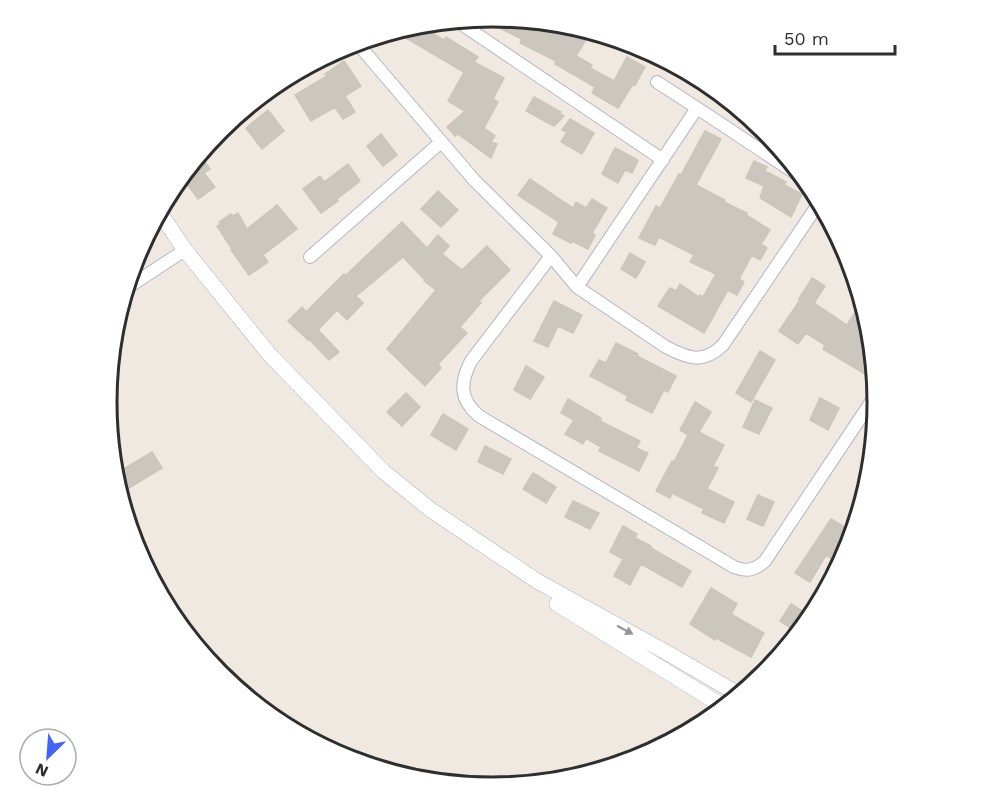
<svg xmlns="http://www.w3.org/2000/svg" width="985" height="805" viewBox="0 0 985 805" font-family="'Work Sans',sans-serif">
<rect width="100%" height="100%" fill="#efe9e1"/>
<!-- building -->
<path fill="#cbc7bf" stroke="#cbc5ba" stroke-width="1.5" d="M 493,16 L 588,36 L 576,56 L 592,65 L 590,68 L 614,81 L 627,57 L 645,67 L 635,85 L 633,84 L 618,108 L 592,93 L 595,87 L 555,64 L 556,61 L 520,43 L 522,39 L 481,19 Z
M 427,30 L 444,40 L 446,37 L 478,57 L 474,62 L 504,78 L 493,99 L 498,102 L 484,128 L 495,136 L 491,142 L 497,144 L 491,158 L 458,134 L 455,136 L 447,127 L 465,111 L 448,101 L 464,72 L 401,35 Z
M 344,61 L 361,86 L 345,96 L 355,112 L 343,119 L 335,107 L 311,121 L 295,95 L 327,76 L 325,74 Z
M 534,97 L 561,112 L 560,114 L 564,116 L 554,126 L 526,111 Z
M 268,110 L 284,131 L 262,149 L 246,128 Z
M 570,119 L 594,133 L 582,154 L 561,142 L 567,132 L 562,130 Z
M 705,131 L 721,139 L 696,185 L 725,200 L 724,202 L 747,213 L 746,215 L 770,230 L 761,244 L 767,248 L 760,260 L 752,255 L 739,279 L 744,282 L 737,295 L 728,290 L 704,333 L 658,306 L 670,288 L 676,291 L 680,284 L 699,297 L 700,295 L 703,297 L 716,274 L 690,262 L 694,255 L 659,237 L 655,245 L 639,238 L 656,206 L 660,208 L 679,174 L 681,175 Z
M 381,134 L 397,155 L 383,166 L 367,146 Z
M 615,148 L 638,160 L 632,173 L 625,170 L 618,183 L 602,174 Z
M 201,157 L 210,169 L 204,173 L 215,187 L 198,199 L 188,185 L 180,189 Z
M 754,161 L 767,167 L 765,171 L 786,182 L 784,185 L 802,194 L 791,217 L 760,198 L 764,186 L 746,178 Z
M 348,164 L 360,181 L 337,199 L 338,201 L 321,213 L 303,189 L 320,176 L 324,182 Z
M 530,179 L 573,208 L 576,202 L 586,208 L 592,199 L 607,208 L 592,233 L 595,235 L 588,249 L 572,241 L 571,243 L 553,234 L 559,222 L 518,195 Z
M 438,191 L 458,210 L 441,227 L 421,209 Z
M 277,205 L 297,229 L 263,255 L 268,262 L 249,275 L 231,250 L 232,249 L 217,226 L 221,224 L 219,222 L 231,214 L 233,216 L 238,213 L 247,229 Z
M 402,222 L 427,248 L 438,235 L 449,246 L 442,254 L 462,270 L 487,246 L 510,270 L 479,301 L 481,303 L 460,327 L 467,333 L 438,364 L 441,368 L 425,386 L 387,349 L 436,290 L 424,281 L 425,280 L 403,257 L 356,296 L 363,303 L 347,320 L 337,310 L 318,330 L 339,352 L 329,360 L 309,339 L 308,340 L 288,321 L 302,307 L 306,312 L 344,274 L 345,276 Z
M 630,253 L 645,262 L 636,278 L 621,269 Z
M 812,278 L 825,286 L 814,303 L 847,325 L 859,306 L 871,364 L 865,374 L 823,349 L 825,345 L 806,333 L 798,344 L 779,331 L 800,300 L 799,299 Z
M 554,301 L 582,315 L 573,333 L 558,326 L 548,347 L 534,341 Z
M 616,343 L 638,354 L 637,356 L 676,376 L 668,392 L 664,390 L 652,413 L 626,400 L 628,396 L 590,376 L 599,360 L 606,363 Z
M 760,351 L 775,360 L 751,402 L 736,393 Z
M 526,366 L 544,377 L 530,399 L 514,390 Z
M 406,393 L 420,407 L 402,426 L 387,412 Z
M 820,398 L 839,408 L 828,430 L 810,420 Z
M 568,399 L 601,418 L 600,421 L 640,441 L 636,448 L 648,453 L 639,471 L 599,451 L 601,447 L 586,438 L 583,444 L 565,434 L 574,420 L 561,413 Z
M 755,400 L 772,408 L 759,434 L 743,427 Z
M 695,402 L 711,412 L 699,432 L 724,445 L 713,466 L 718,468 L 707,489 L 734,502 L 724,523 L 702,513 L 704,509 L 672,493 L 670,498 L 656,491 L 672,461 L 674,462 L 688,435 L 680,430 Z
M 443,414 L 468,429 L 456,450 L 431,435 Z
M 485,446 L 511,459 L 503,474 L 478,462 Z
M 152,452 L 162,468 L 124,491 L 120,471 Z
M 533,473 L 556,487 L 546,503 L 523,489 Z
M 758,495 L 774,502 L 763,526 L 747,519 Z
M 573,501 L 599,513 L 590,529 L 565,517 Z
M 831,519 L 850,530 L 845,538 L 851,541 L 849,550 L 840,564 L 826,555 L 810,582 L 795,573 Z
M 623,526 L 637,534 L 635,538 L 651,546 L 651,548 L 691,571 L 682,587 L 641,564 L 630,585 L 614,576 L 623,559 L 610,552 Z
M 711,588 L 737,604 L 731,614 L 764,633 L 751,657 L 716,638 L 715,640 L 690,624 Z
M 791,604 L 807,614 L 795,631 L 780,621 Z"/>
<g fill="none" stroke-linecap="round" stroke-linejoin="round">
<defs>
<path id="minor" d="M 460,23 L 663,160
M 357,43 L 474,180 L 551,256 L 577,287 L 666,347 C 689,359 703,364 723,345 L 817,206
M 657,82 L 697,108 L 795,173
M 551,256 L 471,361 C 460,383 459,399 479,416 L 734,567 C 747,572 755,570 765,561 L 877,393
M 310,257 L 441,142
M 130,286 L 185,250
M 577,287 L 697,108"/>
<path id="tertiary" d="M 162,216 L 185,250 L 269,354 L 384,472 L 431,510 L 537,581 L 671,655 L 738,694
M 557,604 L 721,705"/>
</defs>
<!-- minor casing -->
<use href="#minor" stroke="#b4b7c1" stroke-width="14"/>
<!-- tertiary casing -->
<use href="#tertiary" stroke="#b4b7c1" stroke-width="16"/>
<!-- minor -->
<use href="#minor" stroke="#fff" stroke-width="12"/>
<!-- tertiary -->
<use href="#tertiary" stroke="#fff" stroke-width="15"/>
</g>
<!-- one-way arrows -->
<defs><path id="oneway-solid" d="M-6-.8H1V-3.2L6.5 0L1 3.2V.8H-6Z" transform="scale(1.5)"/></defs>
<use fill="#969696" href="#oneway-solid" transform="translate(625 630) rotate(28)"/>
<!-- crop -->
<path d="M0 0H985V805H0ZM117 402a375 375 0 1 1 750 0a375 375 0 1 1-750 0Z" fill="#fff" fill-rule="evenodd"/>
<path fill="none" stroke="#2e2e2e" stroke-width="3" d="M117 402a375 375 0 1 1 750 0a375 375 0 1 1-750 0Z"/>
<!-- north arrow -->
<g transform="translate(48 757) rotate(205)"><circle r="28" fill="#ffffff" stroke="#ababab" stroke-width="1.5"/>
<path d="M0-4.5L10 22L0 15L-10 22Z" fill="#4264fb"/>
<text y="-9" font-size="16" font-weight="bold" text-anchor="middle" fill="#2e2e2e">N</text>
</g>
<!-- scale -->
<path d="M775 45v9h120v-9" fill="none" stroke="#2e2e2e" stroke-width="3"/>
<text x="784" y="45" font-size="18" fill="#2e2e2e" stroke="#ffffff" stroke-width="4.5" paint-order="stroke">50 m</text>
</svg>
